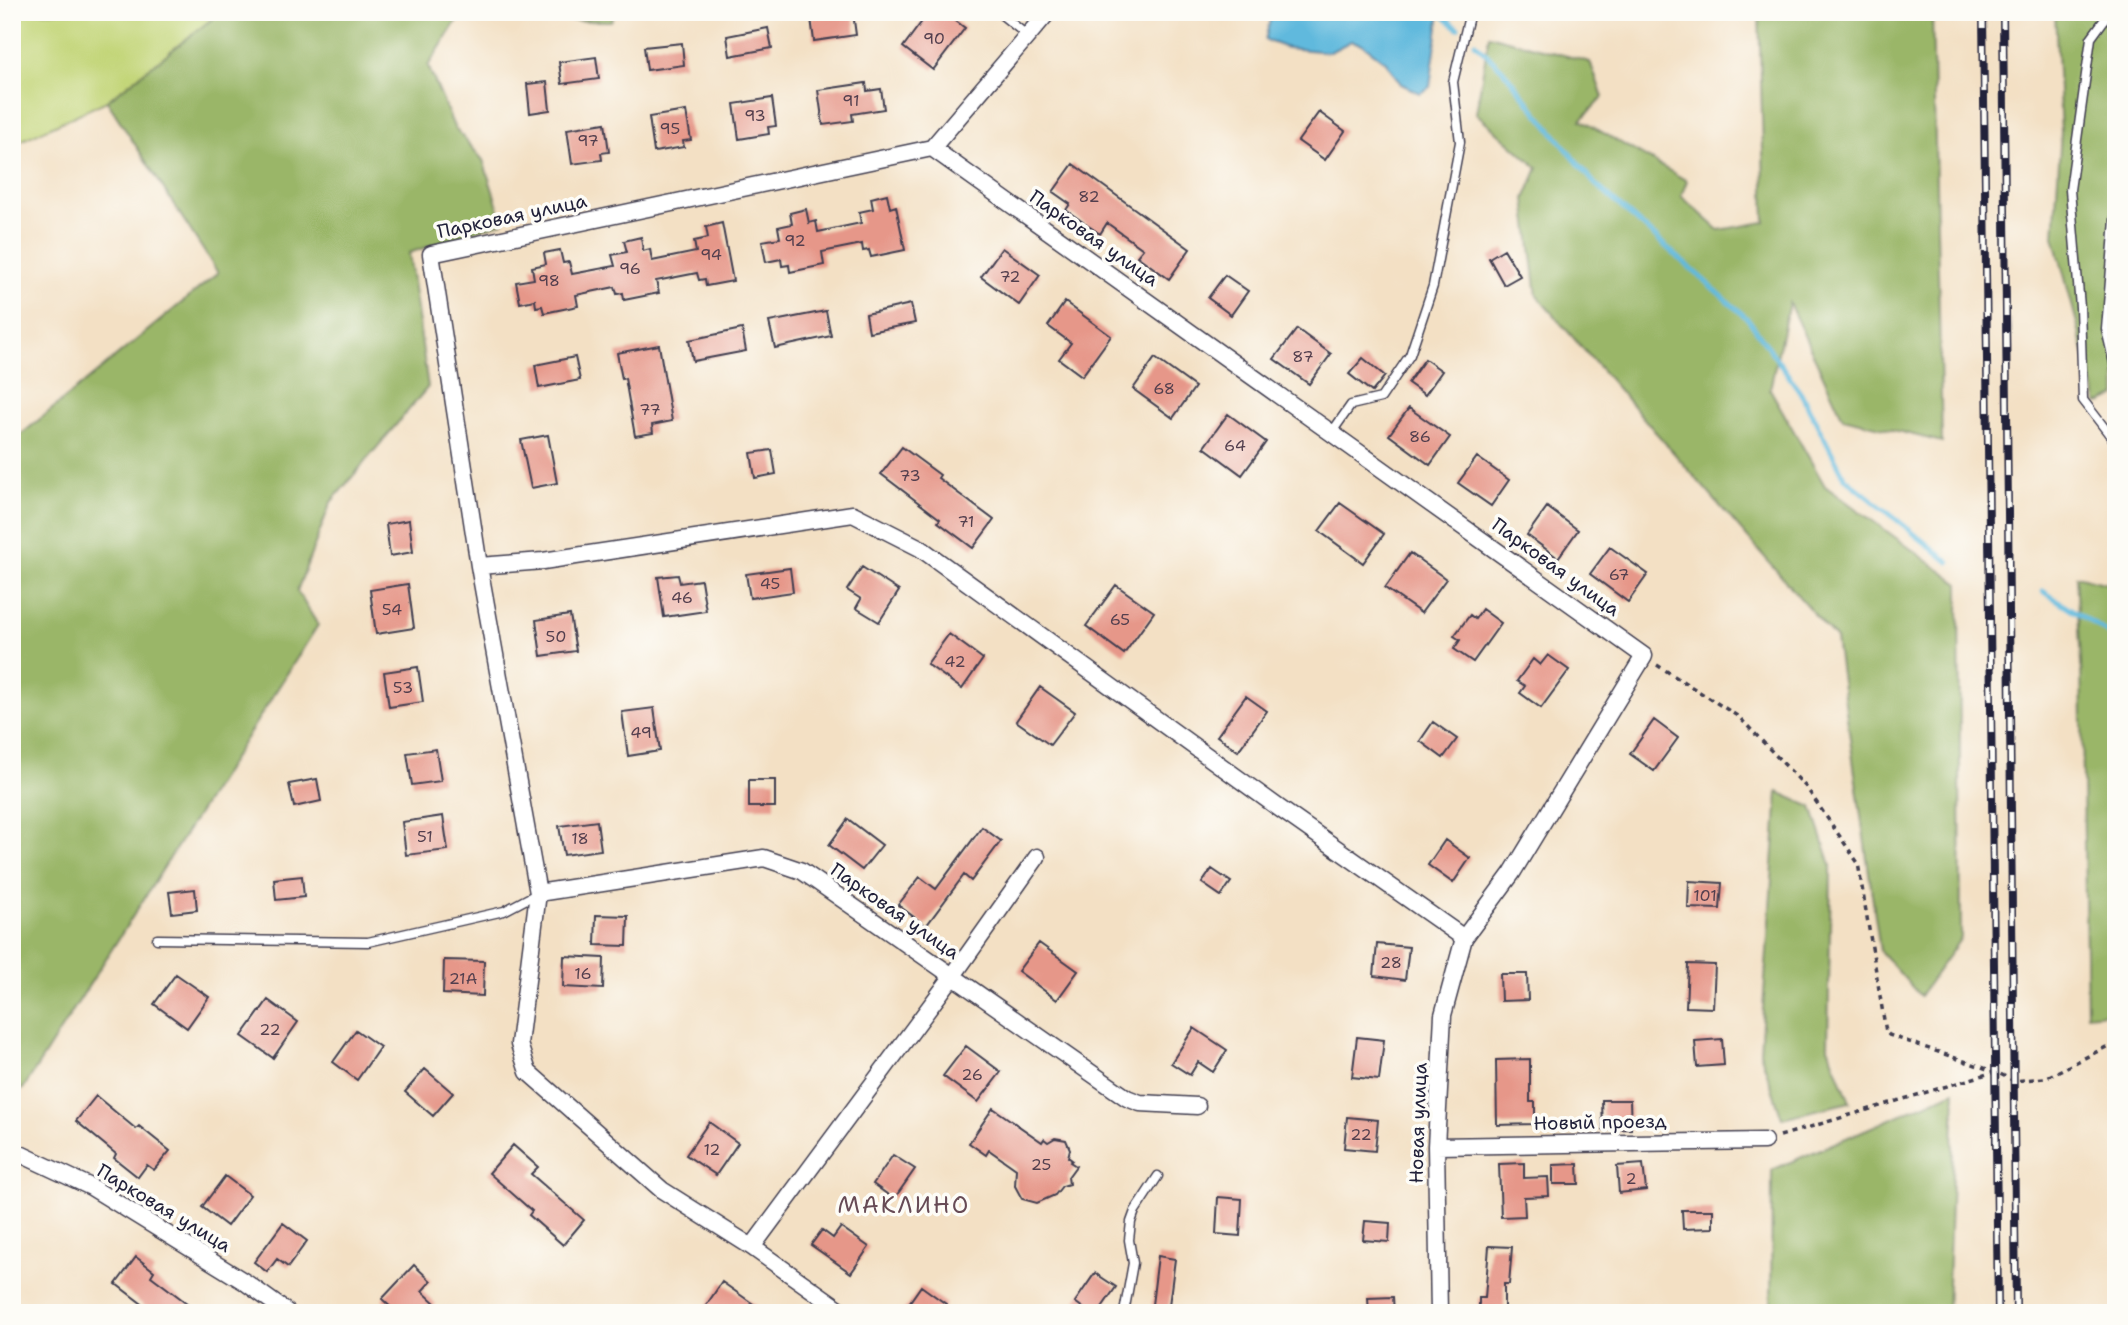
<svg xmlns="http://www.w3.org/2000/svg" width="2128" height="1325" viewBox="0 0 2128 1325" font-family="'Shantell Sans',sans-serif">
<rect width="100%" height="100%" fill="#fdfcf7"/>
<filter id="ink" filterUnits="userSpaceOnUse"><feTurbulence type="fractalNoise" baseFrequency=".0143" numOctaves="2"/><feDisplacementMap in="SourceGraphic" scale="14" xChannelSelector="R" yChannelSelector="G"/><feConvolveMatrix kernelMatrix="1 2 1 2 8 2 1 2 1" color-interpolation-filters="sRGB"/></filter>
<filter id="wash" filterUnits="userSpaceOnUse"><feTurbulence type="fractalNoise" baseFrequency=".00686" numOctaves="4" result="noise"/><feDisplacementMap in="SourceGraphic" scale="28" xChannelSelector="R" yChannelSelector="G"/><feGaussianBlur stdDeviation="1.57" result="paint"/><feColorMatrix in="noise" values="0 0 0 0 0 0 0 0 0 0 0 0 0 0 0 0 0 1.4 0 .05"/><feComposite in="paint" operator="in"/></filter>
<g filter="url(#wash)">
<rect width="100%" height="100%" fill="#f3e0c4"/>
<!-- green -->
<path fill="#c3d578" stroke="#727c5a" stroke-width="2" d="M 12,12 L 221,12 L 107,101 L 12,145 Z"/>
<!-- forest -->
<path fill="#9ab668" stroke="#5e6c52" stroke-width="2" d="M 221,12 L 615,12 L 611,21 L 458,19 L 428,66 L 454,127 L 483,160 L 503,222 L 409,253 L 428,387 L 331,502 L 297,591 L 318,625 L 23,1089 L 12,1093 L 12,442 L 218,273 L 107,101 Z
M 1759,12 L 1932,12 L 1942,442 L 1843,418 L 1789,303 L 1770,389 L 1825,486 L 1959,584 L 1961,938 L 1920,996 L 1880,951 L 1836,639 L 1537,296 L 1525,199 L 1538,168 L 1476,113 L 1489,35 L 1590,62 L 1603,97 L 1581,120 L 1687,181 L 1681,196 L 1719,230 L 1765,222 Z
M 2055,12 L 2105,12 L 2112,129 L 2112,12 L 2116,12 L 2116,396 L 2098,404 L 2054,236 L 2061,132 Z
M 2076,576 L 2116,586 L 2116,1012 L 2087,1015 L 2081,663 Z
M 1778,792 L 1812,807 L 1831,865 L 1828,1047 L 1850,1102 L 1782,1118 L 1760,1052 Z
M 1955,1091 L 1947,1313 L 1771,1313 L 1772,1170 Z"/>
<!-- water -->
<path fill="#60b9dd" stroke="#416e8c" stroke-width="2" d="M 1272,12 L 1440,12 L 1430,87 L 1420,93 L 1401,84 L 1386,62 L 1362,44 L 1351,41 L 1330,52 L 1287,48 L 1265,40 Z"/>
<g fill="none" stroke-linecap="round" stroke-linejoin="round">
<!-- stream -->
<path stroke="#60b9dd" stroke-width="5" d="M 1438,12 L 1458,28
M 1475,43 L 1502,69 L 1595,184 L 1748,319 L 1801,393 L 1845,478 L 1949,562
M 2043,591 L 2116,638"/>
</g>
<g id="blocks">
<!-- building -->
<path fill="#e69789" d="M 929,12 L 944,12 L 965,28 L 933,70 L 903,47 Z
M 853,13 L 856,35 L 814,41 L 811,18 Z
M 768,28 L 772,48 L 730,56 L 727,36 Z
M 682,43 L 684,65 L 647,70 L 644,47 Z
M 596,57 L 599,79 L 562,84 L 559,62 Z
M 547,82 L 550,110 L 530,113 L 527,84 Z
M 866,83 L 867,91 L 881,89 L 884,109 L 852,114 L 853,121 L 823,125 L 818,90 Z
M 772,98 L 776,126 L 768,127 L 769,134 L 739,139 L 734,104 Z
M 686,111 L 691,140 L 683,141 L 684,147 L 654,152 L 649,117 Z
M 1319,112 L 1345,131 L 1325,160 L 1298,141 Z
M 605,123 L 609,152 L 601,153 L 602,160 L 572,164 L 567,129 Z
M 1073,164 L 1190,249 L 1169,279 L 1137,256 L 1143,249 L 1107,223 L 1100,234 L 1066,210 L 1070,204 L 1053,192 Z
M 887,194 L 890,208 L 896,206 L 905,250 L 871,257 L 869,250 L 863,251 L 862,244 L 822,252 L 824,265 L 790,272 L 789,265 L 782,266 L 781,259 L 766,262 L 762,241 L 780,238 L 778,227 L 792,224 L 790,213 L 806,209 L 809,223 L 816,221 L 818,232 L 861,223 L 859,212 L 873,209 L 871,198 Z
M 722,223 L 733,281 L 706,286 L 705,279 L 699,280 L 697,273 L 656,281 L 659,293 L 624,300 L 623,293 L 617,294 L 615,287 L 576,295 L 578,306 L 544,313 L 542,306 L 536,307 L 535,300 L 520,303 L 516,282 L 534,279 L 532,267 L 546,264 L 544,253 L 560,250 L 563,263 L 569,262 L 572,274 L 615,266 L 612,255 L 627,252 L 624,241 L 641,237 L 643,251 L 650,249 L 652,261 L 696,252 L 694,241 L 708,238 L 706,227 Z
M 1002,248 L 1040,275 L 1019,305 L 981,277 Z
M 1504,249 L 1520,276 L 1504,285 L 1489,258 Z
M 1225,275 L 1248,291 L 1231,315 L 1208,298 Z
M 1065,302 L 1111,336 L 1082,376 L 1059,359 L 1071,343 L 1048,326 Z
M 911,304 L 915,323 L 869,332 L 866,314 Z
M 826,311 L 831,336 L 775,348 L 769,322 Z
M 742,329 L 746,351 L 693,361 L 689,340 Z
M 1297,329 L 1331,354 L 1309,384 L 1274,359 Z
M 659,345 L 672,421 L 652,425 L 653,433 L 635,436 L 625,378 L 622,379 L 617,353 Z
M 575,357 L 580,380 L 539,388 L 535,365 Z
M 1155,358 L 1195,387 L 1173,418 L 1133,389 Z
M 1363,358 L 1385,376 L 1372,392 L 1349,374 Z
M 1425,359 L 1442,371 L 1425,395 L 1408,383 Z
M 1409,408 L 1450,437 L 1430,465 L 1389,435 Z
M 1228,414 L 1266,442 L 1242,475 L 1204,447 Z
M 548,435 L 557,483 L 531,488 L 521,440 Z
M 902,447 L 940,475 L 938,478 L 994,520 L 973,548 L 938,522 L 940,519 L 881,474 Z
M 772,450 L 776,474 L 755,478 L 751,453 Z
M 1477,457 L 1509,480 L 1491,506 L 1458,483 Z
M 1340,503 L 1384,534 L 1363,563 L 1319,531 Z
M 1547,507 L 1578,530 L 1558,558 L 1527,535 Z
M 409,520 L 413,552 L 390,556 L 386,524 Z
M 1610,547 L 1648,574 L 1628,602 L 1590,574 Z
M 1410,553 L 1446,579 L 1421,613 L 1385,588 Z
M 862,567 L 899,591 L 879,622 L 856,608 L 861,599 L 847,590 Z
M 790,568 L 793,592 L 750,598 L 746,574 Z
M 678,575 L 680,583 L 701,580 L 706,611 L 664,617 L 658,577 Z
M 408,584 L 414,628 L 376,634 L 370,590 Z
M 1116,585 L 1154,612 L 1124,654 L 1086,626 Z
M 1482,609 L 1501,623 L 1473,662 L 1454,649 L 1460,640 L 1454,636 L 1470,615 L 1475,619 Z
M 570,615 L 576,651 L 541,656 L 536,620 Z
M 949,634 L 983,659 L 962,689 L 927,664 Z
M 1548,655 L 1569,670 L 1541,708 L 1520,693 L 1525,686 L 1517,681 L 1533,659 L 1540,665 Z
M 418,667 L 423,702 L 389,707 L 384,672 Z
M 1040,687 L 1075,712 L 1050,745 L 1016,721 Z
M 1246,696 L 1267,711 L 1238,751 L 1217,736 Z
M 654,708 L 660,751 L 628,756 L 622,712 Z
M 1654,720 L 1678,738 L 1654,771 L 1630,754 Z
M 1433,722 L 1457,739 L 1443,758 L 1420,741 Z
M 436,749 L 441,781 L 412,785 L 407,753 Z
M 317,779 L 321,801 L 294,807 L 289,784 Z
M 749,780 L 775,780 L 775,807 L 749,807 Z
M 443,816 L 448,850 L 406,855 L 402,822 Z
M 848,819 L 882,845 L 862,870 L 829,845 Z
M 597,821 L 601,850 L 564,855 L 559,826 Z
M 982,827 L 1001,841 L 971,881 L 964,875 L 926,926 L 898,905 L 920,877 L 936,889 Z
M 1445,840 L 1470,858 L 1453,883 L 1428,865 Z
M 1212,869 L 1231,882 L 1221,896 L 1202,883 Z
M 302,876 L 304,897 L 276,900 L 274,879 Z
M 1689,881 L 1722,883 L 1720,909 L 1688,908 Z
M 195,889 L 197,910 L 172,913 L 169,892 Z
M 596,915 L 628,916 L 627,946 L 595,945 Z
M 1039,943 L 1078,971 L 1057,1000 L 1018,971 Z
M 1377,944 L 1409,947 L 1405,980 L 1374,976 Z
M 564,956 L 604,958 L 603,989 L 563,987 Z
M 444,960 L 484,961 L 483,996 L 443,994 Z
M 1688,964 L 1715,965 L 1713,1008 L 1686,1007 Z
M 176,974 L 209,997 L 187,1028 L 154,1004 Z
M 1500,974 L 1527,974 L 1528,1000 L 1501,1001 Z
M 268,1000 L 298,1022 L 273,1058 L 242,1036 Z
M 1194,1028 L 1227,1050 L 1213,1072 L 1198,1062 L 1190,1075 L 1171,1063 Z
M 356,1030 L 380,1047 L 357,1080 L 333,1062 Z
M 1357,1037 L 1384,1040 L 1379,1080 L 1352,1077 Z
M 1722,1039 L 1724,1065 L 1697,1067 L 1695,1041 Z
M 966,1046 L 1001,1072 L 978,1102 L 943,1076 Z
M 1530,1059 L 1530,1102 L 1535,1102 L 1535,1124 L 1497,1125 L 1496,1060 Z
M 425,1069 L 453,1093 L 433,1116 L 405,1092 Z
M 96,1096 L 136,1129 L 139,1126 L 170,1151 L 154,1170 L 147,1165 L 138,1177 L 114,1158 L 116,1154 L 76,1121 Z
M 1602,1100 L 1630,1100 L 1631,1129 L 1603,1130 Z
M 993,1108 L 1042,1142 L 1044,1139 L 1048,1142 L 1055,1138 L 1066,1140 L 1070,1149 L 1068,1157 L 1072,1160 L 1070,1162 L 1076,1166 L 1068,1177 L 1069,1184 L 1062,1186 L 1055,1195 L 1037,1203 L 1022,1199 L 1015,1186 L 1016,1169 L 989,1150 L 986,1155 L 969,1143 Z
M 1347,1117 L 1378,1120 L 1375,1151 L 1344,1148 Z
M 709,1122 L 738,1143 L 716,1175 L 686,1155 Z
M 513,1145 L 538,1167 L 531,1174 L 584,1220 L 563,1245 L 529,1215 L 532,1211 L 489,1173 Z
M 893,1155 L 915,1169 L 894,1199 L 873,1184 Z
M 1524,1163 L 1524,1178 L 1548,1177 L 1549,1196 L 1524,1197 L 1525,1216 L 1501,1217 L 1499,1164 Z
M 1578,1164 L 1579,1184 L 1553,1184 L 1553,1165 Z
M 1643,1164 L 1646,1190 L 1619,1193 L 1617,1166 Z
M 225,1176 L 250,1195 L 227,1226 L 202,1207 Z
M 1218,1197 L 1242,1199 L 1240,1236 L 1216,1234 Z
M 1682,1210 L 1713,1210 L 1713,1228 L 1683,1229 Z
M 1365,1221 L 1390,1223 L 1389,1242 L 1363,1240 Z
M 283,1223 L 307,1241 L 288,1267 L 277,1259 L 267,1272 L 254,1262 Z
M 841,1227 L 869,1247 L 851,1273 L 811,1245 L 822,1230 L 833,1238 Z
M 1489,1246 L 1512,1247 L 1509,1284 L 1504,1284 L 1504,1313 L 1479,1313 L 1479,1298 L 1485,1298 Z
M 1158,1256 L 1175,1259 L 1168,1313 L 1151,1313 Z
M 136,1257 L 154,1271 L 151,1276 L 200,1313 L 154,1313 L 116,1284 Z
M 414,1265 L 431,1281 L 422,1291 L 436,1304 L 427,1313 L 397,1313 L 382,1299 Z
M 1095,1273 L 1116,1287 L 1098,1313 L 1090,1313 L 1075,1302 Z
M 722,1282 L 766,1313 L 701,1313 Z
M 921,1286 L 946,1304 L 940,1313 L 902,1313 Z
M 1393,1297 L 1394,1313 L 1369,1313 L 1368,1298 Z"/>
</g>
</g>
<g filter="url(#ink)">
<use href="#blocks" fill-opacity="0" stroke="#413e50" stroke-width="2"/>
<g fill="none" stroke-linecap="round" stroke-linejoin="round">
<defs>
<path id="service" d="M 998,12 L 1028,36
M 2110,12 L 2091,38 L 2070,190 L 2080,307 L 2083,400 L 2116,443
M 2116,208 L 2106,329 L 2116,372
M 1332,432 L 1351,405 L 1381,398 L 1410,355 L 1433,286 L 1460,142 L 1453,82 L 1470,12
M 157,939 L 368,942 L 504,911 L 538,893
M 1124,1313 L 1133,1263 L 1129,1240 L 1131,1222 L 1135,1211 L 1158,1176"/>
<path id="minor" d="M 932,148 L 1048,12
M 479,566 L 543,561 L 853,514 L 920,548 L 1279,808 L 1464,938
M 538,893 L 764,858 L 802,871 L 1127,1098 L 1140,1103 L 1197,1106
M 1436,1146 L 1764,1141
M 12,1150 L 91,1187 L 245,1282 L 288,1313
M 752,1247 L 952,977 L 1037,857
M 845,1313 L 752,1247 L 662,1190 L 528,1072 L 519,1044 L 538,893 L 479,566 L 431,254 L 932,148 L 1644,656 L 1512,873 L 1464,938 L 1443,1015 L 1436,1146 L 1439,1313"/>
</defs>
<!-- service casing -->
<use href="#service" stroke="#413e50" stroke-width="11"/>
<!-- minor casing -->
<use href="#minor" stroke="#413e50" stroke-width="19"/>
<!-- path -->
<path stroke="#413e50" stroke-width="3.5" stroke-dasharray="5 5" stroke-linecap="butt" d="M 1657,665 L 1739,717 L 1806,787 L 1858,863 L 1886,1032 L 1889,1035 L 1996,1072 L 2014,1081 L 2045,1078 L 2116,1042
M 1780,1136 L 1994,1072"/>
<!-- service -->
<use href="#service" stroke="#fff" stroke-width="8"/>
<!-- minor -->
<use href="#minor" stroke="#fff" stroke-width="16"/>
<defs>
<path id="rail" d="M 1983,12 L 1998,1313
M 2003,12 L 2016,1313"/>
</defs>
<!-- rail casing -->
<use href="#rail" stroke="#22223b" stroke-width="8"/>
<!-- rail -->
<use href="#rail" stroke="#fdfcf7" stroke-width="5" stroke-dasharray="16" stroke-linecap="butt"/>
</g>
</g>
<g text-anchor="middle" dominant-baseline="central" stroke-width="7" stroke-linejoin="round" paint-order="stroke">
<!-- number labels -->
<g font-size="16" fill="#533f4e">
<text x="934" y="38">90</text>
<text x="851" y="100">91</text>
<text x="755" y="115">93</text>
<text x="670" y="128">95</text>
<text x="588" y="140">97</text>
<text x="1089" y="196">82</text>
<text x="795" y="240">92</text>
<text x="711" y="254">94</text>
<text x="630" y="268">96</text>
<text x="1010" y="276">72</text>
<text x="549" y="280">98</text>
<text x="1303" y="356">87</text>
<text x="1164" y="388">68</text>
<text x="650" y="409">77</text>
<text x="1420" y="436">86</text>
<text x="1235" y="445">64</text>
<text x="910" y="475">73</text>
<text x="966" y="521">71</text>
<text x="1619" y="574">67</text>
<text x="770" y="583">45</text>
<text x="682" y="597">46</text>
<text x="392" y="609">54</text>
<text x="1120" y="619">65</text>
<text x="556" y="636">50</text>
<text x="955" y="661">42</text>
<text x="403" y="687">53</text>
<text x="641" y="732">49</text>
<text x="425" y="836">51</text>
<text x="580" y="838">18</text>
<text x="1705" y="895">101</text>
<text x="1391" y="962">28</text>
<text x="583" y="973">16</text>
<text x="463" y="978">21А</text>
<text x="270" y="1029">22</text>
<text x="972" y="1074">26</text>
<text x="1361" y="1134">22</text>
<text x="712" y="1149">12</text>
<text x="1041" y="1164">25</text>
<text x="1631" y="1178">2</text>
</g>
<!-- street labels -->
<g font-size="19" fill="#22223b" stroke="#fdfcf7">
<text transform="translate(512 216) rotate(-12)">Парковая улица</text>
<text transform="translate(1094 238) rotate(35)">Парковая улица</text>
<text transform="translate(1556 567) rotate(36)">Парковая улица</text>
<text transform="translate(895 911) rotate(35)">Парковая улица</text>
<text transform="translate(1600 1122) rotate(-1)">Новый проезд</text>
<text transform="translate(1418 1123) rotate(-88)">Новая улица</text>
<text transform="translate(164 1208) rotate(31)">Парковая улица</text>
</g>
<!-- quarter labels -->
<g font-size="23" letter-spacing="2" fill="#674b56" stroke="#fdfcf7">
<text x="904" y="1205">МАКЛИНО</text>
</g>
</g>
<!-- margin -->
<rect width="2128" height="1325" fill="none" stroke="#fdfcf7" stroke-width="42"/>
</svg>
